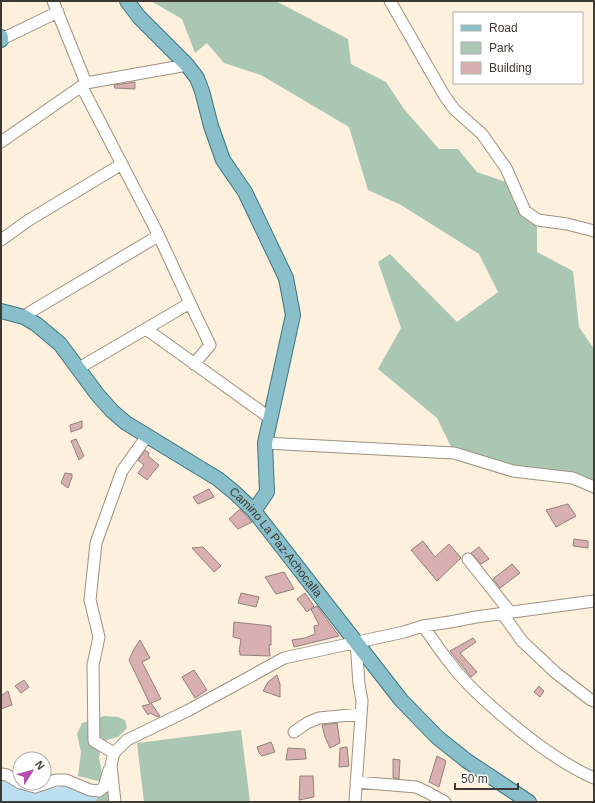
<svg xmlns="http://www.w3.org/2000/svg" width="595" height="803" viewBox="0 0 595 803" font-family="Helvetica,sans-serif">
<rect width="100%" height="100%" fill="#fdf0dd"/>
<!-- green -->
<path fill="#aac7b3" d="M 151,1 L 276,1 L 348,39 L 351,64 L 386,82 L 404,109 L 439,149 L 458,149 L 477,172 L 506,182 L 520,213 L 537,224 L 537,252 L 573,271 L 579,327 L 594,349 L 594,487 L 454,453 L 437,418 L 378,369 L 401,328 L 378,262 L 390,254 L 457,322 L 498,292 L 479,254 L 401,205 L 368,190 L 349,127 L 261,75 L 224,63 L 207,43 L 195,53 L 182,19 Z
M 104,716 L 118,717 L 125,720 L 127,728 L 118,737 L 107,740 L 101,748 L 99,758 L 101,767 L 102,782 L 78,776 L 81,752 L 77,734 L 82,723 Z
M 241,730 L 250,802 L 144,802 L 137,743 Z
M 113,789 L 115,802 L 94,802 C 101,794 102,790 113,789 Z"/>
<!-- water -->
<path fill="#bbdef1" d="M 12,771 L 20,775 L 20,783 L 33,785 L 56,788 L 71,782 L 100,795 L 94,802 L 1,802 L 1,775 L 5,777 Z"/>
<!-- building -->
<path fill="#d7b0af" stroke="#967f7e" d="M 135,82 L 135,89 L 115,88 L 114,85 Z
M 82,421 L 82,428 L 71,432 L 70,425 Z
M 76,439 L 84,456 L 79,460 L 71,441 Z
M 145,450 L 149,453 L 148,456 L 159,465 L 147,480 L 138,473 L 144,465 L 138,460 Z
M 65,473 L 72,474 L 72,477 L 68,488 L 61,483 Z
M 209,489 L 214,497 L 198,504 L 193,497 Z
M 568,504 L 576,516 L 556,527 L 546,510 Z
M 240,509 L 252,522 L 238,529 L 229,519 Z
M 574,539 L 588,541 L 588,548 L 573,546 Z
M 423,541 L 435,557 L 449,544 L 461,558 L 437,581 L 411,550 Z
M 203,547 L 221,566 L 214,572 L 192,548 Z
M 479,547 L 489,559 L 481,564 L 473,555 L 471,553 Z
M 512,564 L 520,573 L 500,588 L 493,579 Z
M 284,572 L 294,589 L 276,594 L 265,577 Z
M 241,593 L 259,597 L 256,607 L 238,603 Z
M 305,593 L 314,606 L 307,612 L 297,599 Z
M 317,606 L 339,636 L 294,647 L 292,640 L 305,638 L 315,634 L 314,626 L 319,625 L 311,609 Z
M 234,622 L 271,626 L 271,645 L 269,645 L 270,656 L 240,655 L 240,652 L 239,652 L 241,639 L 233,637 Z
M 473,638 L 476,642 L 460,653 L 477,672 L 471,677 L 450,651 Z
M 140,640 L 150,658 L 142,662 L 161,699 L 151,703 L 160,716 L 158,717 L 150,713 L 148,715 L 142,706 L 150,704 L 129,660 L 134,649 Z
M 194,670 L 207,690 L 195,698 L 182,677 Z
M 277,675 L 280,684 L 280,697 L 263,691 L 268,682 Z
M 24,680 L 29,687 L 21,693 L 15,686 Z
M 539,686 L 544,691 L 540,697 L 534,692 Z
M 8,691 L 12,705 L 1,709 L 1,696 Z
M 337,723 L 340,743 L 330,748 L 325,737 L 322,725 Z
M 271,742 L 275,752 L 262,756 L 259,753 L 257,747 Z
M 347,747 L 349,766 L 339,767 L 340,748 Z
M 288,748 L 305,749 L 306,759 L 286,760 Z
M 437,756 L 446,761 L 439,787 L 429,782 Z
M 393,759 L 400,760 L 399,779 L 393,778 Z
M 300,776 L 313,776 L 314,797 L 299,800 Z"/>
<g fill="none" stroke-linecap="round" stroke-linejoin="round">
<defs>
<path id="minor" d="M 53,1 L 86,83 L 82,86 L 83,89 L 157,232 L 190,303 L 79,368
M 390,1 L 444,95 L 454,109 L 482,134 L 506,168 L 525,211 L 538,220 L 567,224 L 594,231
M 2,39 L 58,12
M 1,142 L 86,83 L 187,65
M 1,240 L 29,220 L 122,164
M 190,303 L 210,345 L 194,364
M 24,317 L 32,311 L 158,236
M 146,329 L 270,418
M 265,443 L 454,453 L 513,471 L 573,478 L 594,487
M 468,559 L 510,612
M 502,613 L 522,641 L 556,673 L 591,700 L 594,701
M 423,626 C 432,638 440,651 450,663 C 467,686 489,705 511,723 C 536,744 564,765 594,778
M 294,732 L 307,723 L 319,718 L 361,714
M 114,753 L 94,741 L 93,665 L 99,637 L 90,600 L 96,543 L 122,471 L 147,436
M 1,774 L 7,775 L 20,783
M 356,782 L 416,787 L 427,792 L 445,802
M 21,783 L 35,787 L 56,780 L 66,780 L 90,790 L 99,791 L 104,787 L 109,770
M 115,802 L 111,765 L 114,753 L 127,740 L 187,711 L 235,685 L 284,658 L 404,632 L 423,626 L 450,622 L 476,617 L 594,601
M 355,802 L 362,701 L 359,684 L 356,642"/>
<g id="major">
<path d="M 127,1 L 139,17 L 187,65 L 197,78 L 202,91 L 211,126 L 223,160 L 245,192 L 286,278 L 293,315 L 265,443 L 267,492 L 254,511"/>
<path d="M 1,37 L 1,40"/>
<path id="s1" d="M 1,311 L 24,317 L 36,324 L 60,344 L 97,394 L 112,411 L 126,423 L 218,479 L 234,492 L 254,511 L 401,700 L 437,737 L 467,761 L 529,802"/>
</g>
</defs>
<!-- minor casing -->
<use href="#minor" stroke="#9d9180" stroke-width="13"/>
<!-- major casing -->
<use href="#major" stroke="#3c757e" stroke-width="16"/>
<!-- minor -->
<use href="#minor" stroke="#fff" stroke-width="11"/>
<!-- major -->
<use href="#major" stroke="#89bfca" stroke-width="14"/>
</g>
<g text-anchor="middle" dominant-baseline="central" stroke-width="3.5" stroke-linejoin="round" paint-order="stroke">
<!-- street labels -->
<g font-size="12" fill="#3e3932" stroke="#fff">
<text stroke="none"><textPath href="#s1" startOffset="366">Camino La Paz-Achocalla</textPath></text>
</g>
</g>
<!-- border -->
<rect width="595" height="803" fill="none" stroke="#3e3932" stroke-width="4"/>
<!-- legend -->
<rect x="453" y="12" width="130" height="72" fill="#ffffff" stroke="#b2b0ad"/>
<rect x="461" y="25" width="20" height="6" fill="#89bfca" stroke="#b2b0ad"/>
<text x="489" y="32" font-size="12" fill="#3e3932">Road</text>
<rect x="461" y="42" width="20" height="12" fill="#aac7b3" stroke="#b2b0ad"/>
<text x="489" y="52" font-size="12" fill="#3e3932">Park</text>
<rect x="461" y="62" width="20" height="12" fill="#d7b0af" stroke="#b2b0ad"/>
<text x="489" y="72" font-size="12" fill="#3e3932">Building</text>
<!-- north arrow -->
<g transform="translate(32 771) rotate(54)"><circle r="19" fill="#ffffff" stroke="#b2b0ad"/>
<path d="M0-3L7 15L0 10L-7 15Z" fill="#b74eb0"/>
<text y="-6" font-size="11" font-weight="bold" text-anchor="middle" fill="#3e3932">N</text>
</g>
<!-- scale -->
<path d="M455 783v6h63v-6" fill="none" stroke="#3e3932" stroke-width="2"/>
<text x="461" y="783" font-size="12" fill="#3e3932" stroke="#ffffff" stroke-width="3" paint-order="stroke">50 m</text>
</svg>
